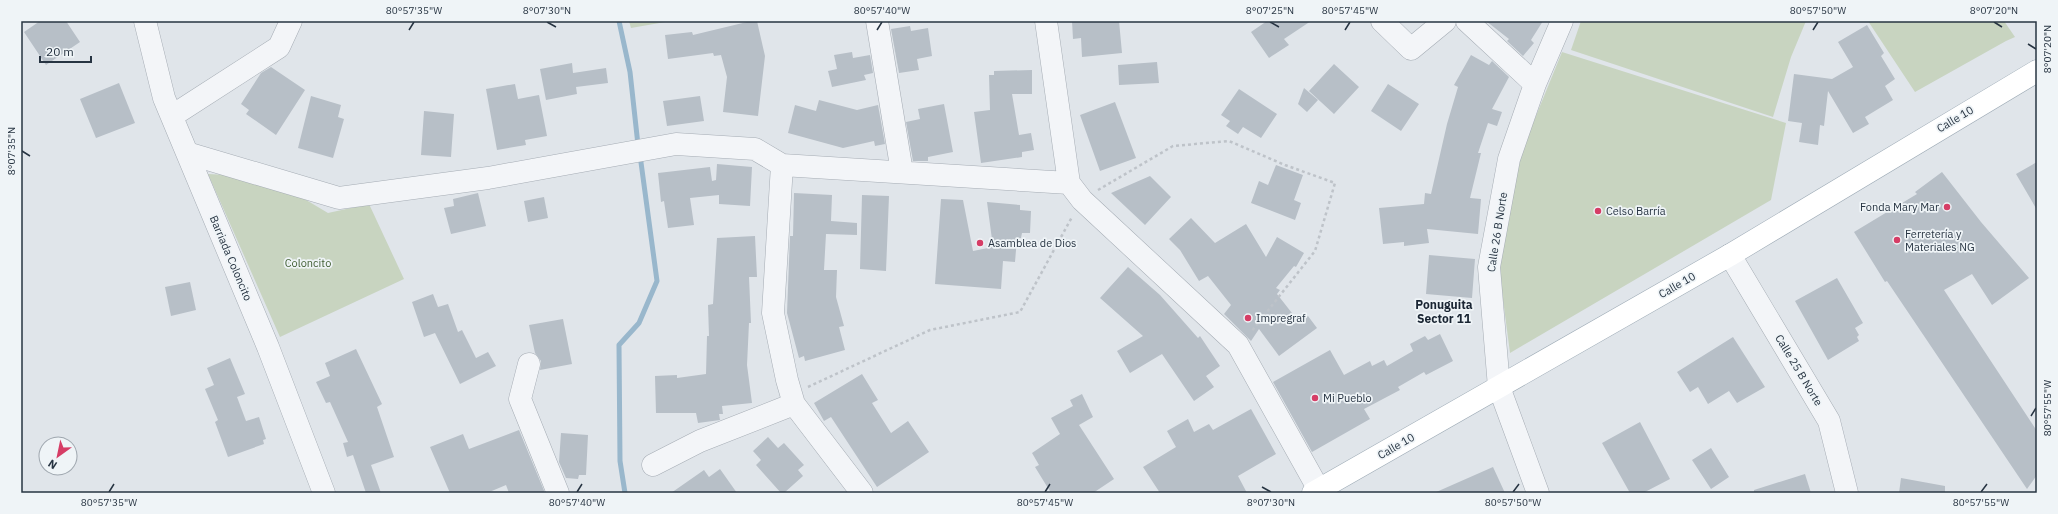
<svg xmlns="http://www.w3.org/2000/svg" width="2058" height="514" viewBox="0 0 2058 514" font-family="'IBM Plex Sans',sans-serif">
<rect width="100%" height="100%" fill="#e0e5ea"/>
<!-- green -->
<path fill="#c8d4c0" d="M 629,21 L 671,21 L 631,28 Z
M 1581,21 L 1806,21 L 1791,57 L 1773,117 L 1571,50 Z
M 1868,21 L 2004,21 L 2015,37 L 2006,41 L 1915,92 Z
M 1562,52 L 1786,123 L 1771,200 L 1510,353 L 1497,254 L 1518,160 Z
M 208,174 L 247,176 L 286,188 L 328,213 L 369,204 L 404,279 L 280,337 Z"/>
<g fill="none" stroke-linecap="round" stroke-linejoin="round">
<!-- stream -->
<path stroke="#99b7cc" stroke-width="5" d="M 619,21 L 630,72 L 638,145
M 625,493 L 620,461 L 619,345 L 639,323 L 657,281 L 640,155"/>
</g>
<!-- building -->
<path fill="#b7bfc7" d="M 40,21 L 66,21 L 80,42 L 46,65 L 24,32 Z
M 751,21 L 757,21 L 765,56 L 758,116 L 723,112 L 727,77 L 721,55 L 714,56 L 713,53 L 668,59 L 665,35 L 692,32 L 693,35 Z
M 1072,21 L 1119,21 L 1122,53 L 1082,57 L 1081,38 L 1073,39 Z
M 1267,21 L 1311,21 L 1284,39 L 1289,45 L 1269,58 L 1251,32 Z
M 1486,21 L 1543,21 L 1531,40 L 1534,43 L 1523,56 L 1507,41 L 1509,39 Z
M 1867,25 L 1884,53 L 1881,56 L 1895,79 L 1885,86 L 1893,100 L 1865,117 L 1869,124 L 1853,133 L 1828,91 L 1824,126 L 1820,125 L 1818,145 L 1799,142 L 1802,123 L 1788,121 L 1794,74 L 1832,79 L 1853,67 L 1838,42 Z
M 910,26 L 911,31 L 928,28 L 932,56 L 917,59 L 919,70 L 899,73 L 891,29 Z
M 852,52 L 853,58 L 870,55 L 873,73 L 864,75 L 866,80 L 832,87 L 828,71 L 837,69 L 834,55 Z
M 1471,55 L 1489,65 L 1492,61 L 1509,77 L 1492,109 L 1502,112 L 1497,126 L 1488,123 L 1478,153 L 1481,153 L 1470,198 L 1481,199 L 1478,234 L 1427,229 L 1429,243 L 1404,246 L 1404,242 L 1383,244 L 1379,208 L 1424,204 L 1425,193 L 1431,194 L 1447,124 L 1458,87 L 1454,85 Z
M 1157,62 L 1159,83 L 1119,85 L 1118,65 Z
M 572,63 L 573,73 L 606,68 L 608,83 L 576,87 L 577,94 L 546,100 L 540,69 Z
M 1334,64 L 1359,87 L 1334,114 L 1309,91 Z
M 271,67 L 305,90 L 276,135 L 246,114 L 249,110 L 241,104 L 261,73 Z
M 1032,70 L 1032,94 L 1012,94 L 1019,135 L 1031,133 L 1034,150 L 1022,152 L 1022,157 L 981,163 L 974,112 L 990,110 L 989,75 L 994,75 L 994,71 Z
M 119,83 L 135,123 L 96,138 L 80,99 Z
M 515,84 L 518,99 L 539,95 L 547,136 L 525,140 L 526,145 L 497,150 L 486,89 Z
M 1388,84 L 1419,104 L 1401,131 L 1371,111 Z
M 1304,88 L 1318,100 L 1307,112 L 1298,104 Z
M 1239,89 L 1277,114 L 1261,138 L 1243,127 L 1238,134 L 1226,126 L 1230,121 L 1221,115 Z
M 311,96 L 341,105 L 338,117 L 344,119 L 333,158 L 298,148 Z
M 700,96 L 704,121 L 667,126 L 663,101 Z
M 819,100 L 857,110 L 878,105 L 885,144 L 875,146 L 874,141 L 843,148 L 788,133 L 795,105 L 816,111 Z
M 1115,102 L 1136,158 L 1100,171 L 1080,115 Z
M 944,104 L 953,152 L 928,157 L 928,161 L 913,161 L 906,122 L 920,119 L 918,109 Z
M 424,111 L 454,114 L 451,157 L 421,155 Z
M 2037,162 L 2037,210 L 2016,174 Z
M 717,164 L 752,167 L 750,206 L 719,204 L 719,195 L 690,198 L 694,225 L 668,228 L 664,201 L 661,202 L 658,173 L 710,167 L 712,181 L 716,180 Z
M 1276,165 L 1303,175 L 1294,200 L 1301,203 L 1295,220 L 1251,203 L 1259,181 L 1268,185 Z
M 1942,172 L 1981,222 L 2029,278 L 1992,305 L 1972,274 L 1944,290 L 2037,431 L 2037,475 L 2027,489 L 1887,281 L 1885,282 L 1854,232 L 1917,194 L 1915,192 Z
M 1150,176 L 1171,197 L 1145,225 L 1111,193 Z
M 478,193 L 486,226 L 451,234 L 444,208 L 454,206 L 453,199 Z
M 794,193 L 832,195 L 831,221 L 857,223 L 857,235 L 826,234 L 824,270 L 837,270 L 836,297 L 844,326 L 839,327 L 845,350 L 805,361 L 804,356 L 799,358 L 787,313 L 790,236 L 793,236 Z
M 862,195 L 889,196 L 886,271 L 860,269 Z
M 544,197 L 548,218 L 528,222 L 524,201 Z
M 941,199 L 963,200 L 973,251 L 993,247 L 987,202 L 1020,205 L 1020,210 L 1031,211 L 1030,233 L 1022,233 L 1021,238 L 1017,238 L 1015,262 L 1003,261 L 1001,289 L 935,284 Z
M 1191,218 L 1215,243 L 1246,224 L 1266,257 L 1277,237 L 1304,253 L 1296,267 L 1294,266 L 1276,288 L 1280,290 L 1277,294 L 1299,322 L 1308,316 L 1317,328 L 1279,356 L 1259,329 L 1251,341 L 1224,314 L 1231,305 L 1208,276 L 1199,281 L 1180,250 L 1169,239 Z
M 755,236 L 757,277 L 749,277 L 751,323 L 749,323 L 747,365 L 752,403 L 722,406 L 723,414 L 719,414 L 720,420 L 698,423 L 696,413 L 656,413 L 655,376 L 677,375 L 677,378 L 706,374 L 707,336 L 709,336 L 708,305 L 713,304 L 717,238 Z
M 1429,255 L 1475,259 L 1472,298 L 1426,294 Z
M 1128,267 L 1160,295 L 1198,338 L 1200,336 L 1220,366 L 1206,376 L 1214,387 L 1194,401 L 1162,354 L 1130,373 L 1117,351 L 1143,336 L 1100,298 Z
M 1837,278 L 1863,323 L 1855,328 L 1859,335 L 1857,337 L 1859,341 L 1828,360 L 1795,301 Z
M 190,282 L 196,310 L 171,316 L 165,287 Z
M 433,294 L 438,307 L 448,304 L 458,332 L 462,330 L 476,358 L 488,352 L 496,366 L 460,384 L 435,333 L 424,337 L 412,302 Z
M 563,319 L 572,364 L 540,370 L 541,361 L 535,353 L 529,325 Z
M 1440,334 L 1453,361 L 1426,375 L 1424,372 L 1398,387 L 1400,390 L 1364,409 L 1370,419 L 1312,452 L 1273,382 L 1330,350 L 1344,375 L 1370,361 L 1372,366 L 1384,360 L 1387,366 L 1413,351 L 1410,344 L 1425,336 L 1428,340 Z
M 1733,337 L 1765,387 L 1737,403 L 1729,391 L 1708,404 L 1698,387 L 1690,392 L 1677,372 Z
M 356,349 L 382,404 L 377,407 L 394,457 L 371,465 L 381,493 L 366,493 L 353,455 L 347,457 L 343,443 L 348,442 L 330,402 L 326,403 L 316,382 L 330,376 L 325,363 Z
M 230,358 L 245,394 L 237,397 L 246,421 L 259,417 L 266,439 L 263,440 L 264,444 L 228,457 L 215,422 L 218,420 L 205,389 L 214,385 L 207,368 Z
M 862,374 L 878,400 L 872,403 L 891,433 L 908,421 L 929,452 L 877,487 L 831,417 L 824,421 L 814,403 Z
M 1082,394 L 1093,417 L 1079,425 L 1114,479 L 1093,493 L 1051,493 L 1035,467 L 1039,465 L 1032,453 L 1060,434 L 1051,418 L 1073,406 L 1070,400 Z
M 1251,409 L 1276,454 L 1238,476 L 1247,493 L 1160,493 L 1143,467 L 1176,447 L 1167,431 L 1188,419 L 1194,432 L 1209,424 L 1213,430 Z
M 1640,422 L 1670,479 L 1643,493 L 1630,493 L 1602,443 Z
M 519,430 L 545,493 L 509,493 L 506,485 L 487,493 L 450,493 L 430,447 L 463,434 L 469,449 Z
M 561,433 L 588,435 L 586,475 L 579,475 L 578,479 L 566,478 L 559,462 Z
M 768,437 L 778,448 L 784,443 L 804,465 L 798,470 L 803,476 L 784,493 L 781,493 L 756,465 L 761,460 L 753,451 Z
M 1711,448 L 1729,477 L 1711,489 L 1692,460 Z
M 1493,467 L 1505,493 L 1434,493 Z
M 720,469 L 737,493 L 671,493 L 704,470 L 709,477 Z
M 1805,474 L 1811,493 L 1754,493 L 1754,490 Z
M 1901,478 L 1945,486 L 1945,493 L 1899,493 Z"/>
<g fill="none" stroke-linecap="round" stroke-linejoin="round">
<defs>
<path id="minor" d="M 145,21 L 164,98 L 268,347 L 324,493
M 877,21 L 902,172
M 1046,21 L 1069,183 L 1082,200 L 1238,345 L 1319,490
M 1382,21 L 1411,49 L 1445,21
M 1467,21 L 1535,84
M 172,116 L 279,47 L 291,21
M 187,153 L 339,198 L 488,178 L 676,144 L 755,149 L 782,165 L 773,313 L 787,380 L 794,404 L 862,493
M 782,165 L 1069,183
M 1730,255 L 1829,421 L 1847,493
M 529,364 L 520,399 L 558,493
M 653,465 L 700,441 L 794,404
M 1538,493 L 1499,387 L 1489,267 L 1509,159 L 1535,84 L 1562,21"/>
<path id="major" d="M 1313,493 L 1730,255 L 2037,71"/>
</defs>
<!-- minor casing -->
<use href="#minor" stroke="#a5acb4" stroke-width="23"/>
<!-- major casing -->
<use href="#major" stroke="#9eabb6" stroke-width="23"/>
<!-- path -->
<path stroke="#bec3c9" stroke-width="2.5" stroke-dasharray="3 3" stroke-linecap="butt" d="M 1098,190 L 1173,146 L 1229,141 L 1285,165 L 1335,183 L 1315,251 L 1251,332
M 808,387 L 930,330 L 1020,312 L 1072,217"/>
<!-- minor -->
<use href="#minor" stroke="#f3f5f8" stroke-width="22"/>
<!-- major -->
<use href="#major" stroke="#fff" stroke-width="22"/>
</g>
<!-- ticks -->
<path fill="none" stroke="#273442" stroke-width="1.5" d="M 547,22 L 556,27M 1270,22 L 1279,27M 1994,22 L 2002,27M 409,30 L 414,22M 877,30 L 882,22M 1345,30 L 1350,22M 1813,30 L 1818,22M 2028,44 L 2036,49M 22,151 L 30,156M 2031,416 L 2036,408M 1262,487 L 1271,492M 109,492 L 114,484M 577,492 L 582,484M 1045,492 L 1050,484M 1513,492 L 1519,484M 1981,492 L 1987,484"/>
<!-- markers -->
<g fill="#d63d66" stroke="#eff4f7" stroke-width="1.5">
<circle cx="1947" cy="207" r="4"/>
<circle cx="1598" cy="211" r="4"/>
<circle cx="1897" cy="240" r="4"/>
<circle cx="980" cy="243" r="4"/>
<circle cx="1248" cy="318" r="4"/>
<circle cx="1315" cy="398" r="4"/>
</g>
<g text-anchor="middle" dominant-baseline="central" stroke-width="3.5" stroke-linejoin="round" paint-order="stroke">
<!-- street labels -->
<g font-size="11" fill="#273442" stroke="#eff4f7">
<text transform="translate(1955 119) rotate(-31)">Calle 10</text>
<text transform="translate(1497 232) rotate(-81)">Calle 26 B Norte</text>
<text transform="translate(231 258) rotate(67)">Barriada Coloncito</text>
<text transform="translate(1677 285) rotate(-30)">Calle 10</text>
<text transform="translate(1799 370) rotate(59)">Calle 25 B Norte</text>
<text transform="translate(1396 446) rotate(-30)">Calle 10</text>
</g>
<!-- poi labels -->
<g font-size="11" fill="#273442" stroke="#eff4f7" text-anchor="start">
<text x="1939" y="207" text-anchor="end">Fonda Mary Mar</text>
<text x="1606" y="211">Celso Barría</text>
<text x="1905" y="234">Ferretería y<tspan x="1905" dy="13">Materiales NG</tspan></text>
<text x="988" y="243">Asamblea de Dios</text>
<text x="1256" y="318">Impregraf</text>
<text x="1323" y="398">Mi Pueblo</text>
</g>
<!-- park labels -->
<g font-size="11" fill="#415f34" stroke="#eff4f7">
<text x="308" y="263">Coloncito</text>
</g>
<!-- neighbourhood labels -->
<g font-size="12" font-weight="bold" fill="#1a2533" stroke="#eff4f7">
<text x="1444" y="304">Ponuguita<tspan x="1444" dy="14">Sector 11</tspan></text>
</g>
</g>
<!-- border -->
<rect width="2058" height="514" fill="none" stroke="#eff4f7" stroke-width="44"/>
<!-- north arrow -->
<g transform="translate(58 456) rotate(213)"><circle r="19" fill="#eff4f7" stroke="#9fa7af"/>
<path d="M0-3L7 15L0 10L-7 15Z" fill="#d63d66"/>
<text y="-6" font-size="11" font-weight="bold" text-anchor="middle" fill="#273442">N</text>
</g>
<!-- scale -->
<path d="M40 56v6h51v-6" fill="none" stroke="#273442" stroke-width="2"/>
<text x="46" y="56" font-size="12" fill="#273442" stroke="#eff4f7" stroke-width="3" paint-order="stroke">20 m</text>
<rect x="22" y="22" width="2014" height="470" fill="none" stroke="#273442" stroke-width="1.5"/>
<g font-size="10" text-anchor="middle" fill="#273442">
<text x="414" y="14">80°57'35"W</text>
<text x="547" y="14">8°07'30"N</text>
<text x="882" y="14">80°57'40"W</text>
<text x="1270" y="14">8°07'25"N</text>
<text x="1350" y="14">80°57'45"W</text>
<text x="1818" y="14">80°57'50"W</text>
<text x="1994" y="14">8°07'20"N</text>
<text transform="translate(2047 49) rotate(-90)" y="4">8°07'20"N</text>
<text transform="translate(11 151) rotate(-90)" y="4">8°07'35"N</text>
<text transform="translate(2047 408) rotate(-90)" y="4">80°57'55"W</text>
<text x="109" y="506">80°57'35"W</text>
<text x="577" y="506">80°57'40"W</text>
<text x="1045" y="506">80°57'45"W</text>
<text x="1271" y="506">8°07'30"N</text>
<text x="1513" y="506">80°57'50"W</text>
<text x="1981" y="506">80°57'55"W</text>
</g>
</svg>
